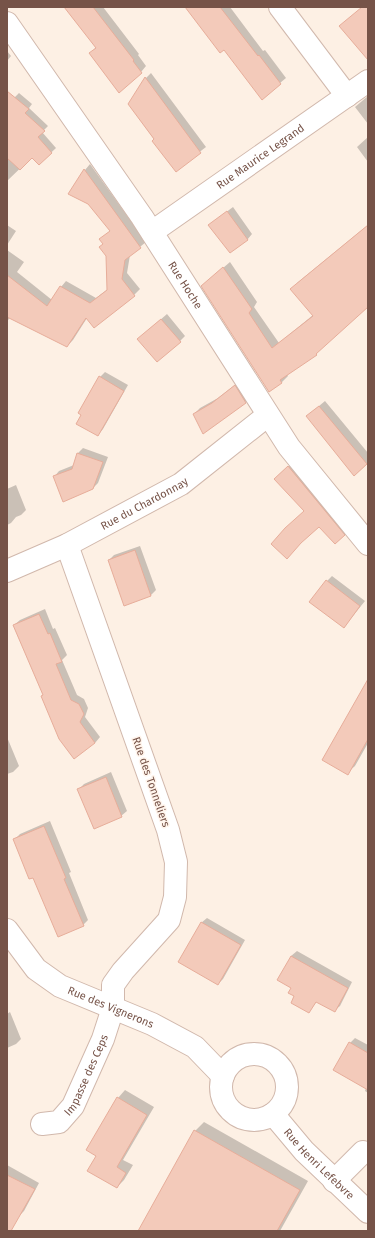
<svg xmlns="http://www.w3.org/2000/svg" width="375" height="1238" viewBox="0 0 375 1238" font-family="'Fira Sans',sans-serif">
<rect width="100%" height="100%" fill="#fdf0e4"/>
<!-- shadow -->
<path fill="#0003" d="M 65,7 L 103,7 L 139,54 L 138,55 L 146,66 L 141,72 L 91,53 L 96,47 Z
M 186,7 L 230,7 L 263,51 L 265,50 L 286,78 L 262,98 L 224,48 Z
M 7,51 L 11,56 L 7,61 Z
M 151,73 L 206,147 L 176,170 L 129,104 L 146,78 Z
M 19,93 L 32,104 L 29,108 L 48,126 L 42,132 L 56,148 L 39,164 L 32,157 L 7,181 L 7,105 Z
M 368,96 L 368,124 L 355,107 Z
M 368,137 L 368,162 L 357,147 Z
M 90,164 L 146,242 L 130,255 L 127,273 L 140,289 L 134,295 L 87,318 L 73,340 L 67,346 L 10,317 L 7,322 L 7,250 L 24,262 L 17,272 L 52,300 L 61,287 L 66,281 L 96,298 L 108,289 L 107,256 L 104,243 L 101,239 L 111,230 L 89,203 L 69,193 L 85,170 Z
M 233,207 L 252,234 L 247,240 L 209,225 Z
M 7,225 L 16,231 L 7,245 Z
M 368,225 L 368,306 L 287,374 L 288,376 L 282,382 L 269,391 L 202,286 L 230,262 L 257,302 L 254,307 L 279,343 L 313,315 L 297,283 Z
M 167,314 L 185,336 L 180,341 L 144,334 Z
M 105,372 L 128,385 L 103,429 L 98,435 L 100,377 Z
M 240,381 L 251,397 L 245,402 L 194,414 L 200,408 L 218,398 Z
M 325,401 L 368,453 L 368,462 L 354,475 L 313,411 Z
M 83,448 L 108,457 L 98,483 L 93,488 L 54,477 L 59,471 L 74,465 L 78,453 Z
M 293,462 L 349,530 L 344,535 L 280,474 Z
M 16,485 L 26,510 L 21,515 L 16,517 L 11,523 L 7,525 L 7,489 Z
M 140,546 L 156,590 L 150,596 L 109,560 L 114,555 Z
M 332,576 L 365,601 L 344,627 L 327,581 Z
M 45,609 L 53,629 L 55,628 L 67,655 L 62,660 L 77,695 L 84,699 L 88,708 L 85,717 L 100,737 L 95,743 L 42,696 L 44,694 L 14,625 L 20,620 Z
M 368,681 L 368,743 L 355,766 L 347,773 Z
M 7,737 L 19,766 L 13,772 L 7,774 Z
M 111,772 L 127,811 L 121,816 L 79,789 L 84,784 Z
M 50,821 L 71,872 L 69,873 L 88,920 L 83,925 L 34,876 L 14,840 L 20,834 Z
M 207,918 L 245,940 L 223,979 L 218,984 L 201,923 Z
M 297,951 L 352,982 L 340,1006 L 334,1011 L 317,1001 L 309,1012 L 296,996 L 292,987 L 291,956 Z
M 10,1012 L 21,1039 L 16,1044 L 7,1048 L 7,1014 Z
M 355,1038 L 368,1045 L 368,1093 L 365,1091 L 366,1088 L 350,1043 Z
M 125,1090 L 154,1107 L 123,1160 L 133,1165 L 124,1180 L 117,1187 L 97,1156 L 118,1098 Z
M 204,1122 L 308,1181 L 280,1231 L 139,1231 L 195,1131 Z
M 7,1165 L 39,1183 L 24,1211 L 19,1216 L 7,1210 Z"/>
<!-- building -->
<path fill="#f3caba" stroke="#e7ad9a" d="M 64,7 L 93,7 L 134,60 L 133,61 L 142,73 L 119,93 L 89,53 L 96,48 Z
M 185,7 L 220,7 L 258,56 L 259,55 L 281,84 L 262,100 L 224,50 L 220,53 Z
M 362,7 L 368,7 L 368,60 L 339,26 Z
M 145,77 L 201,153 L 176,172 L 152,141 L 154,139 L 128,104 Z
M 7,91 L 29,109 L 25,113 L 45,131 L 38,137 L 52,153 L 39,165 L 32,158 L 20,170 L 7,158 Z
M 84,169 L 141,248 L 125,260 L 122,279 L 135,296 L 94,328 L 86,318 L 67,347 L 7,317 L 7,275 L 47,306 L 60,286 L 90,303 L 107,290 L 106,256 L 99,247 L 103,244 L 99,239 L 110,231 L 88,204 L 68,194 Z
M 227,211 L 248,240 L 230,253 L 208,225 Z
M 368,225 L 368,307 L 316,354 L 317,355 L 280,380 L 282,383 L 269,392 L 201,286 L 223,267 L 252,309 L 249,313 L 272,348 L 313,316 L 290,289 Z
M 161,319 L 181,342 L 157,362 L 137,339 Z
M 99,376 L 124,391 L 98,436 L 76,424 L 81,415 L 78,413 Z
M 235,385 L 246,403 L 203,434 L 193,414 L 212,403 Z
M 319,406 L 367,464 L 354,476 L 306,416 Z
M 77,453 L 103,462 L 93,489 L 63,502 L 53,476 L 72,469 Z
M 288,466 L 345,535 L 335,544 L 319,527 L 301,543 L 287,559 L 271,544 L 285,528 L 304,511 L 274,479 Z
M 135,550 L 151,596 L 124,606 L 108,560 Z
M 326,580 L 360,606 L 344,628 L 309,602 Z
M 39,614 L 48,634 L 50,633 L 62,662 L 56,664 L 71,700 L 79,704 L 84,714 L 80,722 L 95,743 L 74,759 L 59,739 L 41,696 L 43,695 L 13,625 Z
M 368,679 L 368,739 L 348,775 L 322,760 Z
M 106,777 L 122,817 L 94,829 L 77,789 Z
M 44,826 L 66,878 L 64,879 L 84,926 L 58,937 L 33,878 L 29,879 L 13,839 Z
M 201,922 L 241,945 L 218,985 L 178,962 Z
M 291,956 L 348,988 L 335,1012 L 316,1002 L 309,1013 L 291,1003 L 294,996 L 288,993 L 291,988 L 277,980 Z
M 349,1042 L 368,1053 L 368,1090 L 333,1070 Z
M 117,1097 L 147,1115 L 117,1167 L 126,1173 L 117,1188 L 87,1171 L 96,1156 L 86,1150 Z
M 194,1130 L 300,1190 L 277,1231 L 138,1231 Z
M 7,1175 L 35,1189 L 11,1231 L 7,1231 Z"/>
<g fill="none" stroke-linecap="round" stroke-linejoin="round">
<defs>
<g id="minor">
<path d="M 280,7 L 347,96"/>
<path id="s1" d="M 7,23 L 142,217 L 289,447 L 368,544"/>
<path id="s2" d="M 152,232 L 368,81"/>
<path id="s3" d="M 7,571 L 67,545 L 181,484 L 268,415"/>
<path id="s4" d="M 7,930 L 36,969 L 60,986 L 152,1024 L 195,1047 L 223,1076"/>
<circle cx="254" cy="1087" r="33"/>
<path id="s5" d="M 273,1114 L 304,1151 L 368,1212"/>
<path id="s6" d="M 42,1124 L 59,1122 L 73,1106 L 103,1039 L 113,1008 L 113,985 L 123,971 L 169,920 L 175,897 L 176,862 L 168,830 L 67,545"/>
<path d="M 334,1181 L 363,1152"/>
</g>
</defs>
<!-- minor casing -->
<use href="#minor" stroke="#d1b8ac" stroke-width="24"/>
<!-- minor -->
<use href="#minor" stroke="#fff" stroke-width="22"/>
</g>
<g text-anchor="middle" dominant-baseline="central" stroke-width="3" stroke-linejoin="round" paint-order="stroke">
<!-- street labels -->
<g font-size="11" fill="#765348" stroke="#fff4eb">
<text stroke="none"><textPath href="#s2" startOffset="132">Rue Maurice Legrand</textPath></text>
<text stroke="none"><textPath href="#s1" startOffset="317">Rue Hoche</textPath></text>
<text stroke="none"><textPath href="#s3" startOffset="153">Rue du Chardonnay</textPath></text>
<text transform="translate(151 782) rotate(71)">Rue des Tonneliers</text>
<text stroke="none"><textPath href="#s4" startOffset="133">Rue des Vignerons</textPath></text>
<text stroke="none"><textPath href="#s6" startOffset="72">Impasse des Ceps</textPath></text>
<text stroke="none"><textPath href="#s5" startOffset="68">Rue Henri Lefebvre</textPath></text>
</g>
</g>
<!-- border -->
<rect width="375" height="1238" fill="none" stroke="#765348" stroke-width="16"/>
</svg>
